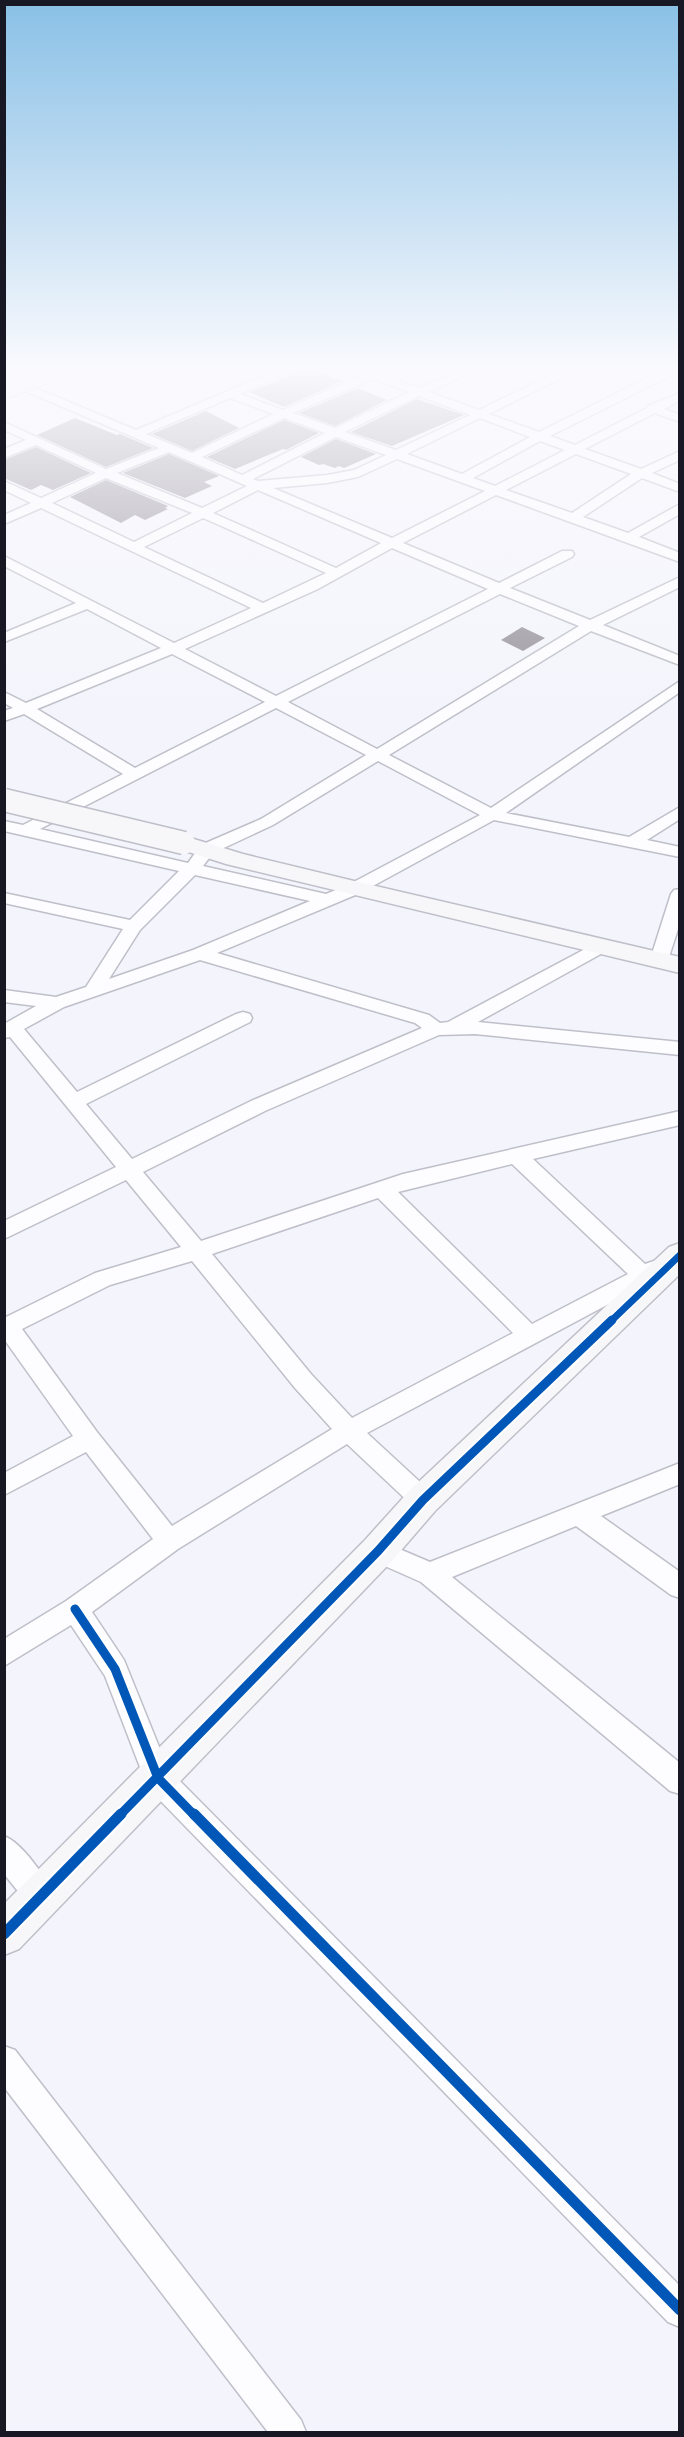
<svg xmlns="http://www.w3.org/2000/svg" width="684" height="2437" viewBox="0 0 684 2437" font-family="'Titillium Web',sans-serif">
<rect width="100%" height="100%" fill="#f4f4fc"/>
<!-- building -->
<path fill="#99959e" d="M 310,368 L 342,381 L 284,407 L 249,392 Z
M 358,388 L 387,400 L 335,426 L 299,413 Z
M 417,399 L 464,415 L 392,446 L 351,432 Z
M 206,411 L 239,428 L 192,451 L 152,434 Z
M 75,418 L 117,435 L 120,434 L 153,448 L 106,467 L 37,435 Z
M 284,420 L 319,433 L 286,450 L 283,449 L 235,469 L 207,457 Z
M 336,439 L 376,454 L 344,468 L 339,466 L 335,468 L 323,464 L 319,465 L 301,457 Z
M 36,447 L 91,473 L 53,490 L 41,485 L 31,490 L 4,478 L 4,460 Z
M 169,454 L 219,476 L 204,482 L 212,486 L 185,498 L 123,473 Z
M 106,480 L 168,506 L 165,508 L 168,509 L 145,520 L 135,515 L 121,523 L 70,497 Z
M 522,627 L 545,638 L 523,651 L 501,640 Z"/>
<g fill="none" stroke-linecap="round" stroke-linejoin="round">
<defs>
<path id="street" d="M 66,368 L 83,368 L 47,382 L 39,382 L 37,380 Z
M 282,368 L 298,368 L 240,394 L 283,410 L 362,375 L 348,368 L 383,370 L 385,372 L 382,375 L 419,388 L 466,368 L 481,368 L 429,392 L 479,410 L 566,368 L 581,368 L 489,414 L 539,432 L 667,368 L 680,368 L 680,371 L 550,436 L 575,445 L 647,408 L 648,406 L 680,393 L 680,401 L 664,409 L 680,415 L 680,422 L 655,413 L 585,449 L 641,469 L 680,451 L 680,460 L 652,473 L 680,484 L 680,492 L 642,478 L 583,517 L 628,533 L 680,504 L 680,514 L 639,537 L 680,553 L 680,562 L 496,495 L 403,543 L 499,583 L 562,551 L 572,551 L 574,554 L 572,557 L 510,588 L 590,620 L 680,577 L 680,587 L 603,625 L 680,656 L 680,665 L 591,631 L 389,755 L 491,808 L 680,681 L 680,692 L 506,813 L 629,837 L 680,807 L 680,819 L 647,840 L 680,847 L 680,857 L 494,820 L 360,893 L 217,953 L 429,1015 L 440,1023 L 448,1022 L 602,940 L 608,942 L 611,946 L 608,950 L 478,1022 L 680,1042 L 680,1055 L 475,1034 L 439,1035 L 265,1111 L 143,1172 L 201,1241 L 403,1174 L 680,1111 L 680,1125 L 533,1159 L 645,1264 L 657,1260 L 665,1262 L 668,1268 L 665,1274 L 367,1433 L 432,1493 L 435,1500 L 432,1507 L 423,1511 L 414,1507 L 347,1444 L 178,1549 L 92,1612 L 124,1660 L 168,1769 L 680,2286 L 680,2327 L 668,2322 L 148,1788 L 105,1676 L 71,1625 L 4,1666 L 4,1639 L 66,1601 L 153,1539 L 86,1452 L 4,1495 L 4,1473 L 73,1436 L 4,1339 L 4,1318 L 95,1273 L 181,1247 L 126,1180 L 4,1239 L 4,1221 L 116,1167 L 10,1037 L 4,1038 L 4,1024 L 36,1006 L 4,1002 L 4,990 L 56,997 L 86,987 L 123,929 L 4,903 L 4,893 L 130,920 L 179,871 L 4,831 L 4,821 L 23,825 L 123,774 L 24,714 L 4,721 L 4,711 L 13,708 L 4,703 L 4,692 L 26,703 L 161,648 L 87,609 L 4,642 L 4,633 L 76,603 L 4,566 L 4,556 L 174,643 L 251,608 L 41,508 L 4,524 L 4,515 L 31,503 L 4,490 L 4,481 L 41,498 L 96,473 L 36,445 L 4,458 L 4,449 L 26,440 L 4,430 L 4,422 L 106,469 L 159,448 L 4,382 L 4,375 L 136,430 ZM 373,379 L 409,392 L 335,428 L 293,413 ZM 419,396 L 470,415 L 396,450 L 345,432 ZM 230,398 L 273,414 L 192,453 L 146,434 ZM 284,418 L 325,433 L 242,475 L 202,457 ZM 480,418 L 530,437 L 462,474 L 407,454 ZM 336,437 L 386,455 L 354,470 L 327,475 L 258,481 L 253,479 ZM 540,441 L 565,450 L 495,486 L 473,478 ZM 169,452 L 247,486 L 202,508 L 117,473 ZM 576,454 L 631,474 L 572,513 L 506,490 ZM 397,459 L 485,491 L 392,538 L 273,488 L 327,483 L 358,477 ZM 106,478 L 192,513 L 134,542 L 52,503 ZM 258,490 L 381,543 L 336,568 L 213,513 ZM 203,518 L 219,525 L 326,573 L 263,603 L 144,547 ZM 392,548 L 488,589 L 276,696 L 185,649 L 318,589 ZM 500,594 L 579,626 L 377,749 L 288,702 ZM 172,654 L 265,702 L 135,768 L 37,709 ZM 276,708 L 366,755 L 261,819 L 201,845 L 188,863 L 40,829 ZM 378,761 L 480,815 L 348,885 L 326,894 L 203,866 L 213,853 L 273,825 ZM 195,875 L 310,901 L 193,950 L 109,979 L 140,930 ZM 200,960 L 415,1023 L 422,1028 L 251,1101 L 132,1159 L 86,1104 L 250,1022 L 252,1018 L 250,1014 L 243,1012 L 236,1014 L 77,1092 L 24,1029 L 64,1007 ZM 512,1164 L 628,1274 L 532,1324 L 398,1192 ZM 378,1198 L 513,1333 L 352,1418 L 311,1374 L 212,1254 ZM 192,1261 L 295,1388 L 332,1429 L 172,1526 L 97,1432 L 22,1329 L 110,1285 Z
M 680,889 L 680,923 L 668,960 L 665,964 L 653,964 L 650,960 L 671,894 L 674,890 Z
M 680,1463 L 680,1484 L 601,1516 L 680,1572 L 680,1598 L 671,1595 L 576,1526 L 452,1577 L 680,1763 L 680,1794 L 670,1791 L 421,1582 L 369,1559 L 366,1551 L 369,1543 L 378,1540 L 430,1562 Z
M 4,1836 C 22,1843 47,1878 54,1896 L 50,1906 L 40,1910 L 30,1906 L 4,1874 Z
M 4,2046 L 15,2050 L 301,2420 L 306,2432 L 268,2432 L 4,2087 Z"/>
<path id="secondary" d="M 13,368 L 36,368 L 34,371 L 4,382 L 4,371 Z
M 184,836 L 243,854 L 354,881 L 680,957 L 680,973 L 226,864 L 176,848 L 172,843 L 176,838 Z
M 680,1243 L 680,1274 L 435,1511 L 391,1562 L 19,1949 L 4,1955 L 4,1904 L 365,1540 L 411,1489 L 669,1247 Z"/>
</defs>
<!-- street casing -->
<use href="#street" stroke="#bfbfc9" stroke-width="3"/>
<!-- secondary casing -->
<use href="#secondary" stroke="#bfbfc9" stroke-width="3"/>
<!-- street -->
<use href="#street" fill="#fdfdff" fill-rule="evenodd"/>
<!-- secondary -->
<use href="#secondary" fill="#f7f7fa" fill-rule="evenodd"/>
<defs>
<path id="secondary-bridge-far1" d="M 4,390 L 61,368"/>
<path id="secondary-bridge" d="M 4,800 L 184,843"/>
</defs>
<!-- secondary-bridge-far1 casing -->
<use href="#secondary-bridge-far1" stroke="#bfbfc9" stroke-width="20" stroke-linecap="butt"/>
<!-- secondary-bridge casing -->
<use href="#secondary-bridge" stroke="#bfbfc9" stroke-width="25" stroke-linecap="butt"/>
<!-- secondary-bridge-far1 -->
<use href="#secondary-bridge-far1" stroke="#f7f7fa" stroke-width="18"/>
<!-- secondary-bridge -->
<use href="#secondary-bridge" stroke="#f7f7fa" stroke-width="22"/>
<defs>
<path id="cycleway-far2" d="M 610,1322 L 680,1255"/>
<path id="cycleway-far1" d="M 75,1609 L 115,1669 L 158,1778 L 195,1816
M 119,1816 L 378,1551 L 423,1500 L 612,1320"/>
<path id="cycleway" d="M 194,1814 L 680,2310
M 4,1934 L 121,1814"/>
</defs>
<!-- cycleway-far2 casing -->
<use href="#cycleway-far2" stroke="#fff" stroke-width="10"/>
<!-- cycleway-far1 casing -->
<use href="#cycleway-far1" stroke="#fff" stroke-width="13"/>
<!-- cycleway casing -->
<use href="#cycleway" stroke="#fff" stroke-width="15"/>
<!-- cycleway-far2 -->
<use href="#cycleway-far2" stroke="#0057b8" stroke-width="7"/>
<!-- cycleway-far1 -->
<use href="#cycleway-far1" stroke="#0057b8" stroke-width="9"/>
<!-- cycleway -->
<use href="#cycleway" stroke="#0057b8" stroke-width="11"/>
</g>
<!-- sky -->
<linearGradient id="sky" x2="0" y2="1"><stop stop-color="#89c0e6"/><stop offset="0.52" stop-color="#fafafe"/><stop offset="1" stop-color="#fafafe" stop-opacity="0"/></linearGradient>
<rect width="684" height="709" fill="url(#sky)"/>
<!-- border -->
<rect width="684" height="2437" fill="none" stroke="#181824" stroke-width="12"/>
</svg>
